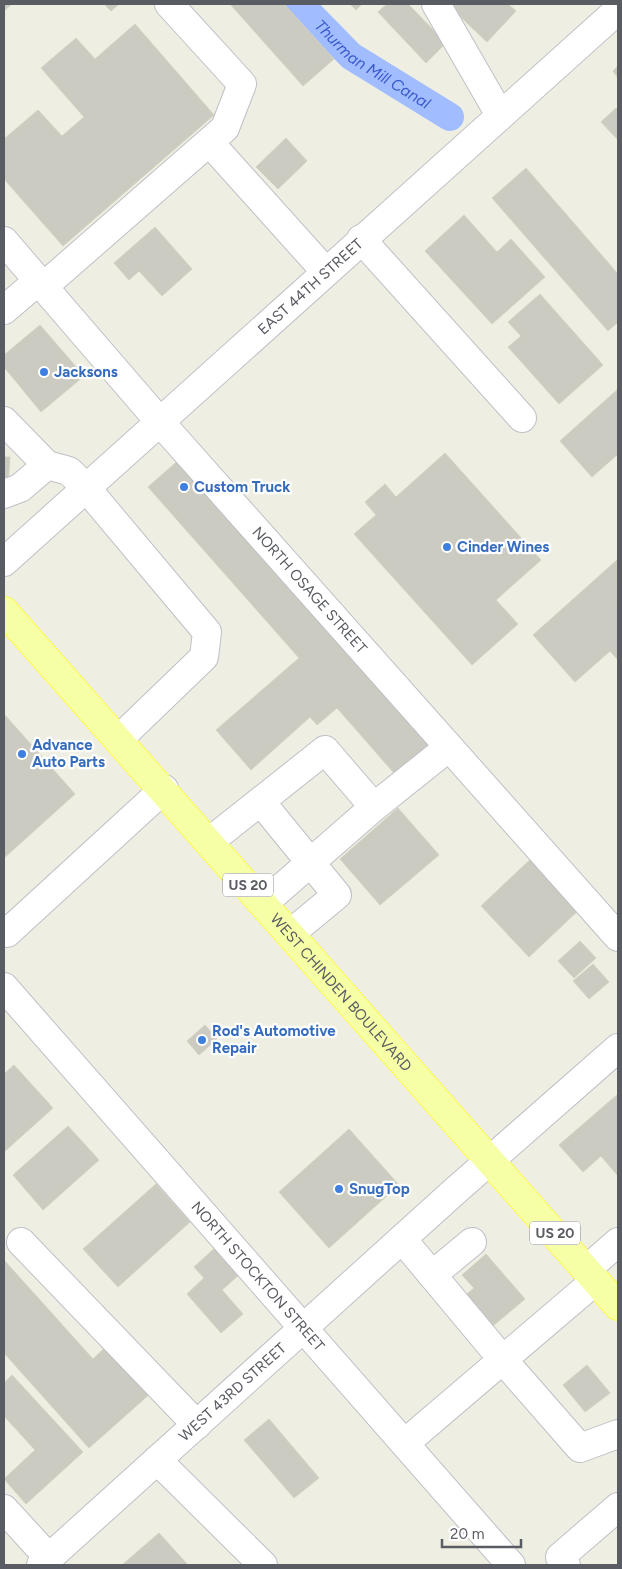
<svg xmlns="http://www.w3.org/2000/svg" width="622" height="1569" font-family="Figtree,sans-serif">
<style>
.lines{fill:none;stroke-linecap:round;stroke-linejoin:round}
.canal{stroke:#a1bdff;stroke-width:28}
.building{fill:#cbcbc1;stroke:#d4d3c0}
.minor-casing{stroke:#bfbfc7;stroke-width:30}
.major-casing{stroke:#fdfa4d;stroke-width:30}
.minor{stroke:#fff;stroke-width:28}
.major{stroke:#f6ffa6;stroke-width:28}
.shop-dot{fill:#3f7fe0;stroke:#fff;stroke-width:2}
.labels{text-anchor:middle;stroke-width:4.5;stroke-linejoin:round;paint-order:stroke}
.shield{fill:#fff;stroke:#8c8d92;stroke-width:1}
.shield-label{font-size:14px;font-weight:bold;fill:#5a5c64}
.street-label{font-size:15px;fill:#5a5c64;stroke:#fff}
.shop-label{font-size:15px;font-weight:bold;fill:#366cbe;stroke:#fff;text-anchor:start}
.water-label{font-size:16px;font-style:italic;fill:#3a5acc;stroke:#fff}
</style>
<rect width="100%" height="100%" fill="#eeefe2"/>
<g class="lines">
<path class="canal" id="s1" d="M 300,4 L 351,56 L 450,117"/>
</g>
<g class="building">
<path d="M 4,4 L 12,4 L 4,11 Z"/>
<path d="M 104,4 L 119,4 L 111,11 Z"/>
<path d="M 230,4 L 284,4 L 334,59 L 303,86 Z"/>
<path d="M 350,4 L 362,4 L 356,10 Z"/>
<path d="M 387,4 L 408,4 L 446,43 L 426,63 L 378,12 Z"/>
<path d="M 447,4 L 508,4 L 516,11 L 487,42 Z"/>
<path d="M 135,24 L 214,115 L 63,246 L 4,179 L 4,139 L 38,110 L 62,136 L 84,117 L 41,68 L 76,38 L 95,59 Z"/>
<path d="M 618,66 L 618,78 L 613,71 Z"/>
<path d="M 616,108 L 618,110 L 618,140 L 601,122 Z"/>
<path d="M 286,138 L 307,161 L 278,189 L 256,167 Z"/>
<path d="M 526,168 L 618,274 L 618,322 L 608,331 L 492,198 Z"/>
<path d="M 464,215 L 497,252 L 511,239 L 545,277 L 492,324 L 425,251 Z"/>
<path d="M 155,227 L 192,269 L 162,296 L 139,271 L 129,280 L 114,263 Z"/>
<path d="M 540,294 L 603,365 L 559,404 L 508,347 L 521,336 L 508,322 Z"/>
<path d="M 40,325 L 84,376 L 41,412 L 4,367 L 4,355 Z"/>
<path d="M 618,389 L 618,454 L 592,477 L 560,441 Z"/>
<path d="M 445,453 L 541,560 L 496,600 L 518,624 L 472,665 L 354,534 L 376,515 L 365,502 L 385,484 L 396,497 Z"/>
<path d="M 4,457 L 10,457 L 8,486 L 4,486 Z"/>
<path d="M 181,458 L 438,750 L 401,781 L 337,708 L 317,725 L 310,717 L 251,770 L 216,730 L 299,658 L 148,487 Z"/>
<path d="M 617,560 L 618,660 L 610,651 L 575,682 L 533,635 Z"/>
<path d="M 4,714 L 75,794 L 4,858 Z"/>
<path d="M 398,808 L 439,855 L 380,905 L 340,859 Z"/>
<path d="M 535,855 L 583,906 L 529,957 L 481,906 Z"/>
<path d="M 580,941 L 596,958 L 574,978 L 558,961 Z"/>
<path d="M 593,964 L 609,982 L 589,999 L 573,981 Z"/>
<path d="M 205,1025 L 217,1039 L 199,1055 L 187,1041 Z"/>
<path d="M 14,1065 L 53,1108 L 4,1152 L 4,1074 Z"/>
<path d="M 618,1094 L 618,1176 L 601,1156 L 583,1172 L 559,1145 Z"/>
<path d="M 68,1126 L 99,1160 L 43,1210 L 13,1175 Z"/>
<path d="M 349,1129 L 399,1185 L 329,1248 L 279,1192 Z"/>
<path d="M 156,1184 L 190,1222 L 118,1287 L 83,1249 Z"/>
<path d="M 217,1246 L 241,1273 L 222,1290 L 243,1314 L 221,1333 L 187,1294 L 204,1278 L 194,1267 Z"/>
<path d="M 486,1254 L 525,1299 L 487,1331 L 460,1300 L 474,1288 L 462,1275 Z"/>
<path d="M 4,1260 L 93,1359 L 110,1343 L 153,1391 L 89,1448 L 4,1353 Z"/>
<path d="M 587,1365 L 610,1393 L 585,1412 L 563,1385 Z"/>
<path d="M 12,1375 L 83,1452 L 26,1504 L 4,1479 L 35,1450 L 4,1416 L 4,1383 Z"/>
<path d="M 269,1419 L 319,1478 L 294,1498 L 244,1440 Z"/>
<path d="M 159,1533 L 188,1565 L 122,1565 Z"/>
</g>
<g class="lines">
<defs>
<g id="minor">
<path d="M 436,4 L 500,115"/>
<path d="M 210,143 L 326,272"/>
<path d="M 361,239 L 522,418"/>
<path id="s2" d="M 4,241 L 160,422 L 618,937"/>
<path d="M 43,287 L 225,128 L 242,84 L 169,4"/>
<path d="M 4,310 L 38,281"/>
<path d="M 4,421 L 47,465 L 69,471 L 87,489 L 207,632 L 204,657 L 119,739"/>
<path d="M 4,494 L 20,488 L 47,465"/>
<path id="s3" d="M 4,562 L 618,10"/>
<path d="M 261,802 L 337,895 L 291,933"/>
<path d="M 374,807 L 449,747"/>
<path d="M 209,842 L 325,750 L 374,807 L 264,903"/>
<path d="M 4,929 L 7,933 L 164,789"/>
<path id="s4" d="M 4,987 L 511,1565"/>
<path d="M 402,1239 L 503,1360 L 580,1448 L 618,1434"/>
<path d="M 21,1242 L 197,1425"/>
<path d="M 586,1270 L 618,1242"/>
<path d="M 432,1275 L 472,1242"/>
<path d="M 405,1443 L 595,1281"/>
<path d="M 157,1460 L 263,1565"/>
<path d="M 4,1509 L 49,1558"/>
<path id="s5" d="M 41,1565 L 455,1191 L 618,1048"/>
<path d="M 566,1565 L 560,1557 L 618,1507"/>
</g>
<g id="major">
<path id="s6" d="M 4,611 L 618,1306"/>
</g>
</defs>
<use href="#minor" class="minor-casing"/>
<use href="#major" class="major-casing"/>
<use href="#minor" class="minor"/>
<use href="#major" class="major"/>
</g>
<g class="shop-dot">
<circle cx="44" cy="372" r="5"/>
<circle cx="184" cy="487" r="5"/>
<circle cx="447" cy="547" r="5"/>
<circle cx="22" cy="754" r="5"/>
<circle cx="202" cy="1040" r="5"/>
<circle cx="339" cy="1189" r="5"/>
</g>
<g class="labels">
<g class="shield">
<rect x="223" y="873.5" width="50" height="23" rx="4"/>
<rect x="530" y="1221.5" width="50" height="23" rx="4"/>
</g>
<g class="shield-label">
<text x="248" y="890">US 20</text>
<text x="555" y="1238">US 20</text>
</g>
<g class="street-label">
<text dy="5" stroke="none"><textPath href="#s3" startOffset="412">EAST 44TH STREET</textPath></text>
<text dy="5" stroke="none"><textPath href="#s2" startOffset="464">NORTH OSAGE STREET</textPath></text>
<text dy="5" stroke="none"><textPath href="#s6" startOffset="509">WEST CHINDEN BOULEVARD</textPath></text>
<text dy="5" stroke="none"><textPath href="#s4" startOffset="385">NORTH STOCKTON STREET</textPath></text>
<text dy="5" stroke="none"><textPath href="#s5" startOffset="258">WEST 43RD STREET</textPath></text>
</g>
<g class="shop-label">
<text x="54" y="377">Jacksons</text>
<text x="194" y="492">Custom Truck</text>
<text x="457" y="552">Cinder Wines</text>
<text x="32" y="750">Advance<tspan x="32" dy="17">Auto Parts</tspan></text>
<text x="212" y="1036">Rod's Automotive<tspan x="212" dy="17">Repair</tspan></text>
<text x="349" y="1194">SnugTop</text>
</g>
<g class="water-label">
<text dy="6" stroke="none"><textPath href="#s1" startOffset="95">Thurman Mill Canal</textPath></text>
</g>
</g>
<rect width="622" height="1569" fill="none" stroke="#5a5c64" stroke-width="10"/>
<path d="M442 1539v8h79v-8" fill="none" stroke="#5a5c64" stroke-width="2.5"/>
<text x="450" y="1539" font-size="15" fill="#5a5c64" stroke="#ffffff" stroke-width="4" paint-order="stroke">20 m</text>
</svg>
